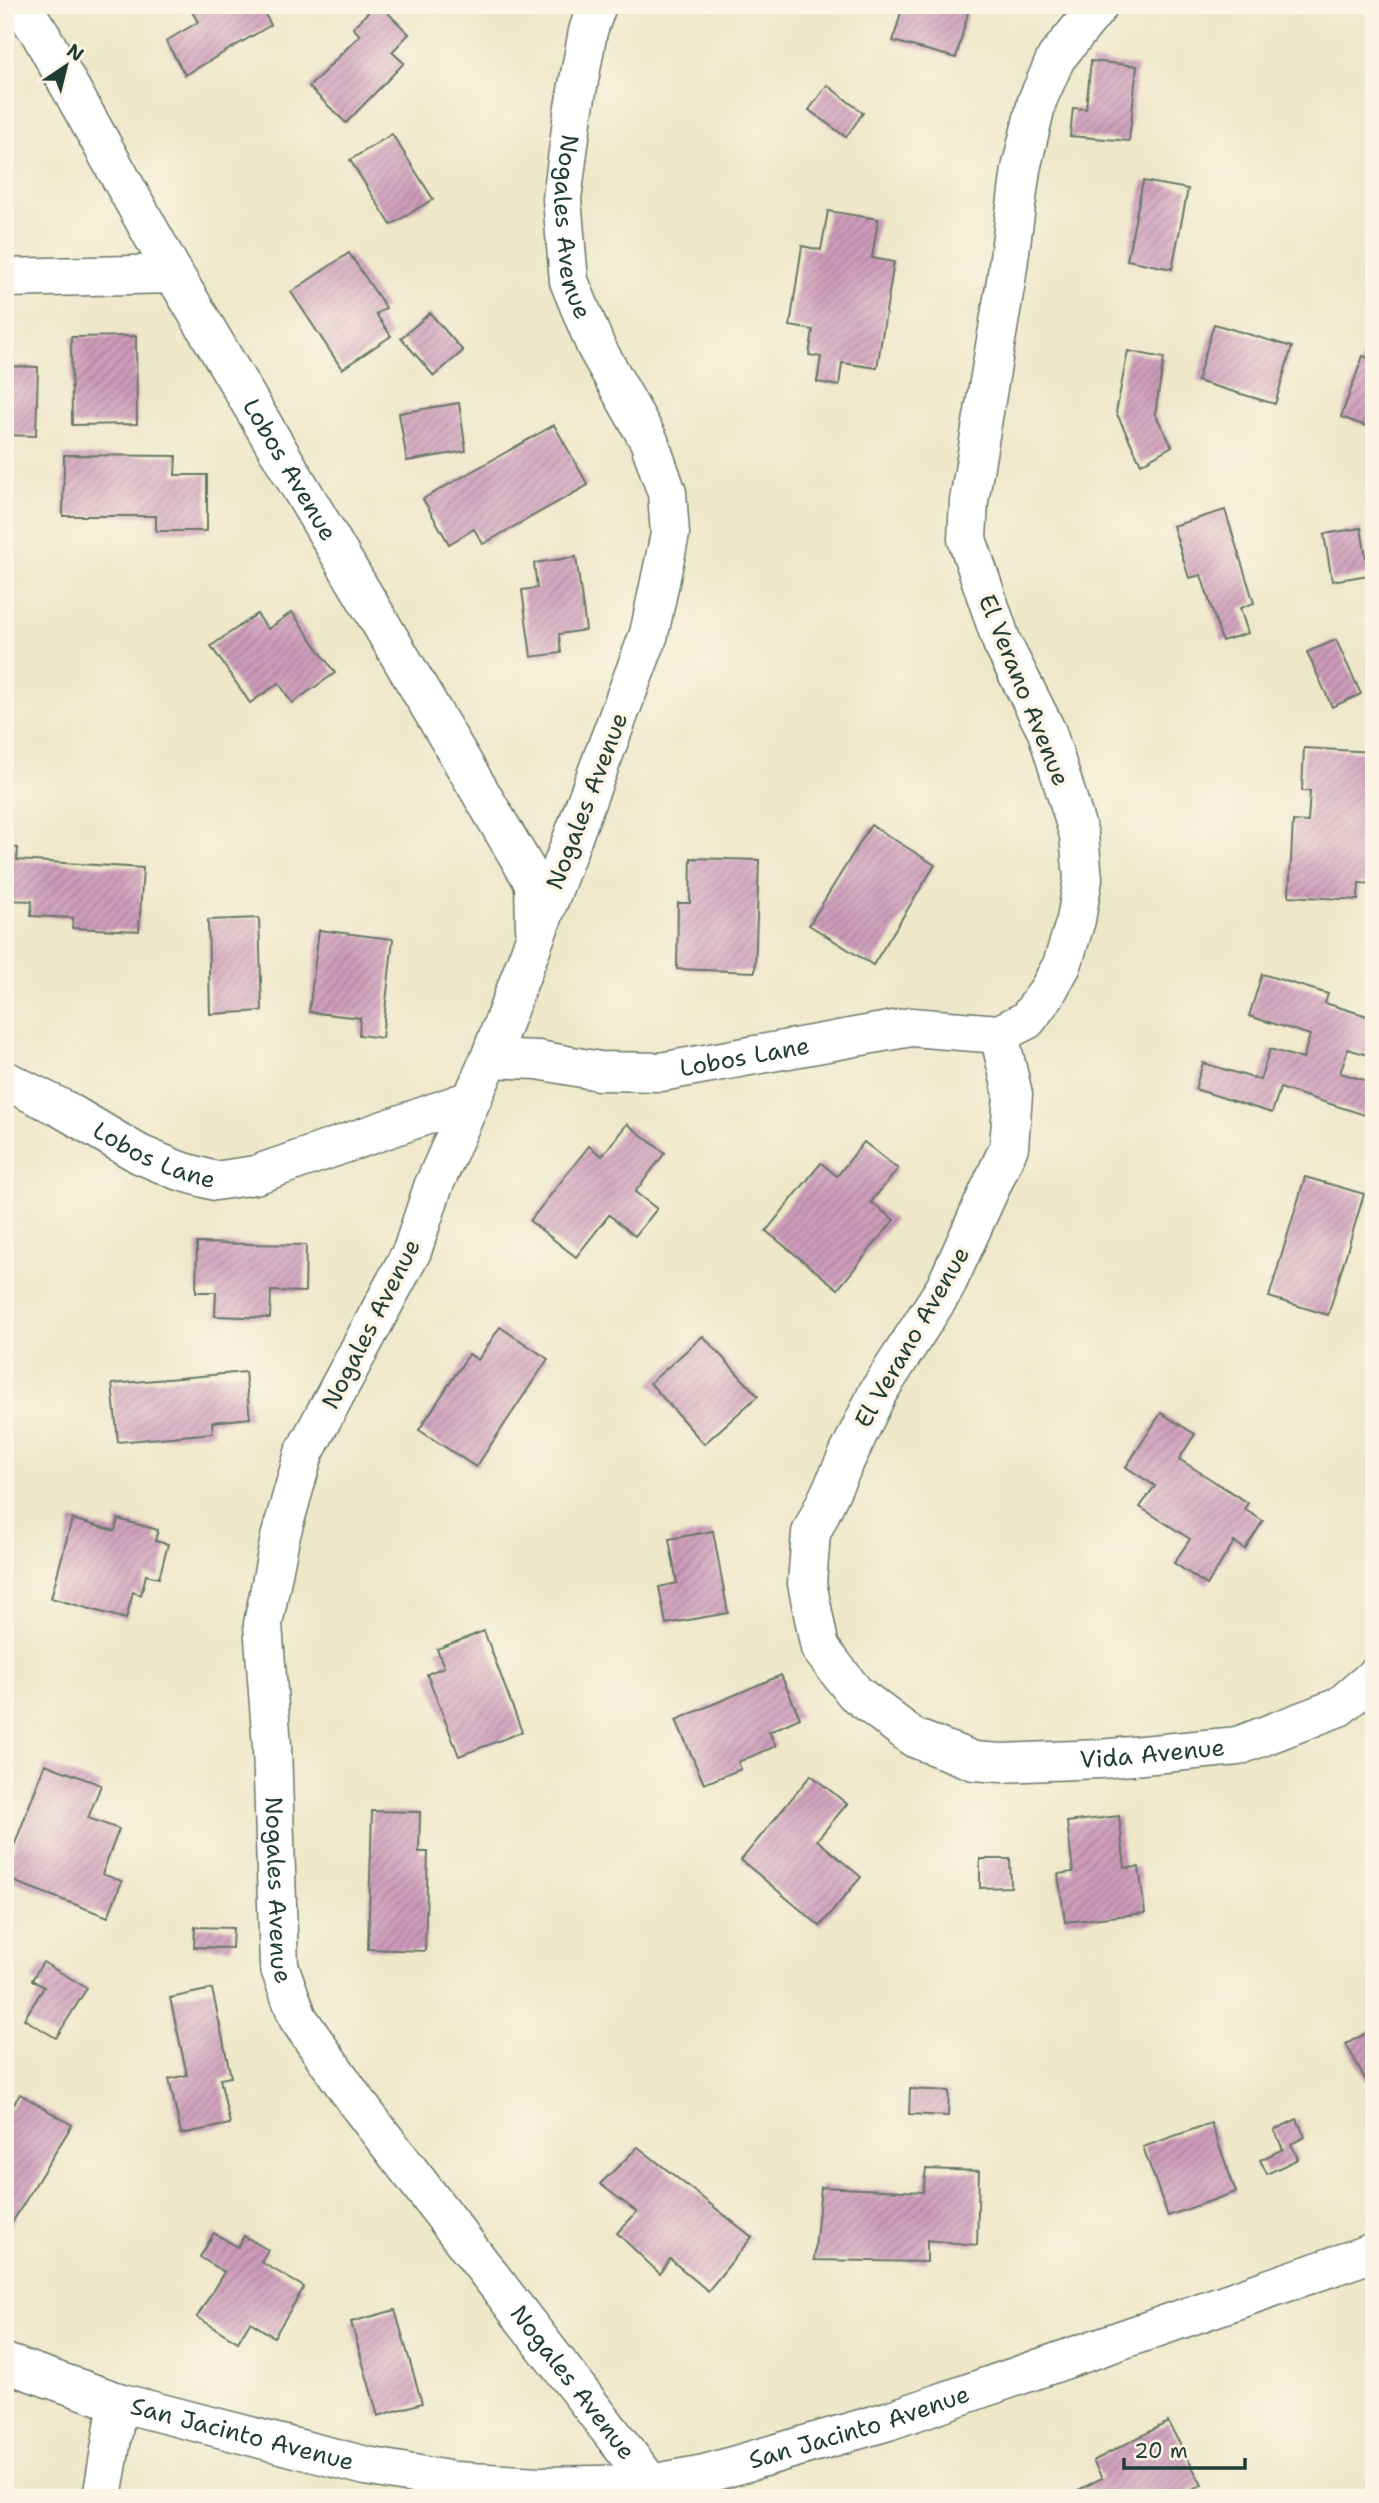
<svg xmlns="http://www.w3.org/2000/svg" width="1379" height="2503" font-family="'Shantell Sans',sans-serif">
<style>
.building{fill:url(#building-hatch)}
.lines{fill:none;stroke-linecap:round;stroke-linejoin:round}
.minor-casing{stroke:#677868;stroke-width:41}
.minor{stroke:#fff;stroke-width:38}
.labels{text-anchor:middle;stroke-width:7;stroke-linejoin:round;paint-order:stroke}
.street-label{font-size:24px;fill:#1f3d34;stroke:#fcf5e5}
</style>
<defs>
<pattern id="building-hatch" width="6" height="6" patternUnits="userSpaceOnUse" patternTransform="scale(1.75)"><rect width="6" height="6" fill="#cd9bba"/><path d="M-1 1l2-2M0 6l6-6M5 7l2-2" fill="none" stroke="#a68098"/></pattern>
</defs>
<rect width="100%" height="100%" fill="#fcf5e5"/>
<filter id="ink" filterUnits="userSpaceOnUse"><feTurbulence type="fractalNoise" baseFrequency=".0143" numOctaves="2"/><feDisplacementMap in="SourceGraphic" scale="14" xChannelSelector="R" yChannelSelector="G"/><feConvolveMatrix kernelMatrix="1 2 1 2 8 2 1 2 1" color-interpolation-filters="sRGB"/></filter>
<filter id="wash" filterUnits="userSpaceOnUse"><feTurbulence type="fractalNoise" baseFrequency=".00686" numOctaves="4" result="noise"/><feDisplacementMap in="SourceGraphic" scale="28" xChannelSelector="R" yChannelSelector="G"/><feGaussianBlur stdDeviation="1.57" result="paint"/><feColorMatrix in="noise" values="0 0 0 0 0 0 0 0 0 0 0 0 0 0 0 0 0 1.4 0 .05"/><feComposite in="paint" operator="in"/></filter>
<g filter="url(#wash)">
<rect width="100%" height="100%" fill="#eee7c9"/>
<g id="blocks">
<g class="building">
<path d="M 188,5 L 260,5 L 271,25 L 185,75 L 166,41 L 198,22 Z"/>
<path d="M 375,5 L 380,5 L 409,34 L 392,52 L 404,63 L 346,123 L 309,87 L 360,35 L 353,28 Z"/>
<path d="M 903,5 L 970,5 L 956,58 L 893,41 Z"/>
<path d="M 1252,5 L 1350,5 L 1350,11 L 1252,10 Z"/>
<path d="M 1091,61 L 1137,66 L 1129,141 L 1070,136 L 1073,108 L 1086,109 Z"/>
<path d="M 827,85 L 863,113 L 846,137 L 809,110 Z"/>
<path d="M 392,134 L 433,199 L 391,225 L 350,160 Z"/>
<path d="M 1143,181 L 1188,189 L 1172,269 L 1127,260 Z"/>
<path d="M 828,211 L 878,219 L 872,258 L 894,262 L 877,368 L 842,363 L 839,386 L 817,382 L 821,357 L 809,355 L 813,330 L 790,326 L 802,246 L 821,250 Z"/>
<path d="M 349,253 L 386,308 L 376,314 L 391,336 L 342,369 L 291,292 Z"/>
<path d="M 430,313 L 463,351 L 434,376 L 401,338 Z"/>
<path d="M 1214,324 L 1292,347 L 1275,404 L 1197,381 Z"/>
<path d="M 136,336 L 137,424 L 72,425 L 71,337 Z"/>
<path d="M 1128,351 L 1164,358 L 1155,414 L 1172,446 L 1141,464 L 1116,412 Z"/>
<path d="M 1363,356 L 1374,360 L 1374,429 L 1341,417 Z"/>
<path d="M 5,366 L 38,367 L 36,436 L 5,435 Z"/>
<path d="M 459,403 L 466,451 L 407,461 L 399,413 Z"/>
<path d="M 554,425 L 588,485 L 483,544 L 474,529 L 449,544 L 423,499 Z"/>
<path d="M 64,455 L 176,456 L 175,475 L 207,475 L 207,531 L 156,531 L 156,516 L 63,516 Z"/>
<path d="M 1225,510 L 1254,603 L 1240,608 L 1248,633 L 1222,641 L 1201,575 L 1189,578 L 1173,526 Z"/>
<path d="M 1361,528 L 1369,575 L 1332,581 L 1324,534 Z"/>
<path d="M 576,557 L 586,630 L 559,634 L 561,653 L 531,657 L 522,590 L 537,588 L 534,563 Z"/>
<path d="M 292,612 L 335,673 L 292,703 L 279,683 L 250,703 L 211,646 L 257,614 L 268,629 Z"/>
<path d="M 1336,640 L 1361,694 L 1332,707 L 1307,652 Z"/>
<path d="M 1304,748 L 1374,752 L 1374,884 L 1359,883 L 1358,900 L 1289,896 L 1293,821 L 1308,822 L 1310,791 L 1302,791 Z"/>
<path d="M 871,825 L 935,865 L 873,965 L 809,925 Z"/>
<path d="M 5,847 L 18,848 L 17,860 L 143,868 L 139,931 L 72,928 L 73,918 L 31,916 L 32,901 L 5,900 Z"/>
<path d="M 691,858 L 759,860 L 755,972 L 677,969 L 678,903 L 690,903 Z"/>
<path d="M 259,918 L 262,1011 L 210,1014 L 208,920 Z"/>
<path d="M 319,930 L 393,939 L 382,1038 L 359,1035 L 360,1018 L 309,1012 Z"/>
<path d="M 1262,974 L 1328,994 L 1325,1003 L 1374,1018 L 1374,1057 L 1348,1049 L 1340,1073 L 1374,1083 L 1365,1115 L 1280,1088 L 1272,1113 L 1195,1089 L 1203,1063 L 1260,1080 L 1270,1049 L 1303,1059 L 1310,1035 L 1249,1016 Z"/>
<path d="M 627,1124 L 665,1153 L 635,1192 L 657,1209 L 635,1236 L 609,1215 L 576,1257 L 530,1221 L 589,1146 L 602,1156 Z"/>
<path d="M 864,1142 L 898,1169 L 871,1202 L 894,1220 L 838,1289 L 766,1231 L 821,1163 L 837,1176 Z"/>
<path d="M 1305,1177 L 1364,1194 L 1328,1315 L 1269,1297 Z"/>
<path d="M 197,1243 L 306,1245 L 305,1292 L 271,1291 L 270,1318 L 215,1316 L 216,1292 L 196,1292 Z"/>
<path d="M 500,1327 L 548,1359 L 476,1467 L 419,1430 L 469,1354 L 478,1360 Z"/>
<path d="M 703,1336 L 758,1396 L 704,1444 L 650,1383 Z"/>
<path d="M 245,1372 L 250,1418 L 212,1422 L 213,1433 L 118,1442 L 112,1384 Z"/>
<path d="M 1161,1413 L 1195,1434 L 1179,1459 L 1248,1503 L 1244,1509 L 1263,1521 L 1245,1549 L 1234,1542 L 1207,1585 L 1174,1563 L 1190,1539 L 1140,1507 L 1155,1486 L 1126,1467 Z"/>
<path d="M 72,1519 L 115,1531 L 118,1519 L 158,1530 L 155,1541 L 168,1544 L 159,1578 L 146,1575 L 141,1595 L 133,1592 L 126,1619 L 51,1598 Z"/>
<path d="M 713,1531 L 728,1613 L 666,1624 L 659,1587 L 677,1583 L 669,1539 Z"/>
<path d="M 484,1631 L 522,1732 L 459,1756 L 427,1674 L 444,1667 L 437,1649 Z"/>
<path d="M 781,1675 L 800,1718 L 769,1732 L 776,1746 L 738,1762 L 741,1769 L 704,1784 L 676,1720 Z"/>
<path d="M 45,1764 L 101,1785 L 88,1818 L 119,1829 L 102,1874 L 122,1881 L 108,1917 L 5,1878 L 5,1870 Z"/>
<path d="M 811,1775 L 847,1804 L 817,1840 L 861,1877 L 820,1926 L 741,1860 Z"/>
<path d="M 372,1811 L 420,1812 L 419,1852 L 428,1852 L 425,1951 L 368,1949 Z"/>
<path d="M 1119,1816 L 1125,1868 L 1139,1867 L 1145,1913 L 1065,1922 L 1058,1874 L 1073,1872 L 1067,1822 Z"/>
<path d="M 980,1859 L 1010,1859 L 1011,1887 L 980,1888 Z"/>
<path d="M 195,1927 L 233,1928 L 232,1948 L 194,1947 Z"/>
<path d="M 43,1962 L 87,1988 L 56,2038 L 24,2019 L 44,1987 L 32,1980 Z"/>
<path d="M 212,1989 L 231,2077 L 220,2079 L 230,2124 L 181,2134 L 169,2079 L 187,2075 L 170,1998 Z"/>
<path d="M 1374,2029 L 1374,2095 L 1346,2044 Z"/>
<path d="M 910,2089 L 949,2091 L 948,2116 L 909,2114 Z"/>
<path d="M 20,2094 L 72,2125 L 5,2234 L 5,2118 Z"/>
<path d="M 1297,2119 L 1305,2137 L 1291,2144 L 1298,2159 L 1267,2174 L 1260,2160 L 1283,2149 L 1274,2130 Z"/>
<path d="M 1211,2123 L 1236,2192 L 1168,2216 L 1143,2147 Z"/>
<path d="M 638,2147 L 752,2237 L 708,2291 L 670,2259 L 660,2274 L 617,2233 L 637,2212 L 600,2184 Z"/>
<path d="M 926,2169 L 979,2171 L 977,2245 L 927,2240 L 927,2262 L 814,2260 L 821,2187 L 923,2192 Z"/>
<path d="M 214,2233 L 238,2247 L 244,2236 L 268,2250 L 261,2262 L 304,2287 L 274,2337 L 250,2322 L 238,2342 L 197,2317 L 224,2272 L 200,2257 Z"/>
<path d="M 395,2310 L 422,2403 L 378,2416 L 351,2322 Z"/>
<path d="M 1168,2422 L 1202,2485 L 1177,2498 L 1063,2498 L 1102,2478 L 1093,2461 Z"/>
</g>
</g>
</g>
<g filter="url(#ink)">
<use href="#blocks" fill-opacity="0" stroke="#677868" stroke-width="2"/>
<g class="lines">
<defs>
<g id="minor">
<path id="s1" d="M 21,5 L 41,35 L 174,274 L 534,883 L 535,927"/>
<path id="s2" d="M 597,5 L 588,31 L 573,113 L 562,199 L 569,281 L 596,347 L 649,441 L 667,493 L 670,534 L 649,634 L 490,1058 L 433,1187 L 412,1251 L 304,1453 L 280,1538 L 263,1624 L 272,1746 L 279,1966 L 298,2018 L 357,2103 L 651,2484 L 655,2498"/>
<path d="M 5,278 L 174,274"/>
<path id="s3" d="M 999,1034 L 1013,1094 L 1009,1147 L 945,1288 L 878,1392 L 811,1533 L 807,1583 L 820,1648 L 855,1693 L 914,1738 L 974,1761 L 1001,1763 L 1100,1759 L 1238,1746 L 1339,1707 L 1374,1677"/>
<path id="s4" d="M 490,1058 L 538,1060 L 599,1071 L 661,1072 L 911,1027 L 999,1034 L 1027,1020 L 1046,994 L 1062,965 L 1076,920 L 1083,879 L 1079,835 L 1047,732 L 1002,643 L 967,539 L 969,501 L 1006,281 L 1021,169 L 1037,101 L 1056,58 L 1099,5"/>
<path id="s5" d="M 5,1080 L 63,1109 L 139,1154 L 177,1170 L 215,1181 L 255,1175 L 470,1100"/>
<path id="s6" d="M 5,2363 L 118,2402 L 366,2466 L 454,2481 L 539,2486 L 651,2484 L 705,2474 L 888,2421 L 1374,2252"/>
<path d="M 102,2498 L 118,2402"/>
</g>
</defs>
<use href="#minor" class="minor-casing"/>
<use href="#minor" class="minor"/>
</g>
</g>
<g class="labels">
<g class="street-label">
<text dy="8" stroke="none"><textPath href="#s2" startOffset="226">Nogales Avenue</textPath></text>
<text dy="8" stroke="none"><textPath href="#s1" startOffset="537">Lobos Avenue</textPath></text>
<text transform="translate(1024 690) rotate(68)" y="8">El Verano Avenue</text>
<text transform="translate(587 801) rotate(-69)" y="8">Nogales Avenue</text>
<text dy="8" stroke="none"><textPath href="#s4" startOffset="257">Lobos Lane</textPath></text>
<text dy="8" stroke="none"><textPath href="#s5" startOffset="168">Lobos Lane</textPath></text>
<text transform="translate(371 1324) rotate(-63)" y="8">Nogales Avenue</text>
<text transform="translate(912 1337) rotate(-60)" y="8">El Verano Avenue</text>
<text dy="8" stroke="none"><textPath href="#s3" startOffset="1040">Vida Avenue</textPath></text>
<text dy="8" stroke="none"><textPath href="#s2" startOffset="1990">Nogales Avenue</textPath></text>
<text dy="8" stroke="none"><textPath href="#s2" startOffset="2578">Nogales Avenue</textPath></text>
<text dy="8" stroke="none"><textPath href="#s6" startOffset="878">San Jacinto Avenue</textPath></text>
<text dy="8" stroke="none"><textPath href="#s6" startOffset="248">San Jacinto Avenue</textPath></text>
</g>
</g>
<rect width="1379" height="2503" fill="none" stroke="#fcf5e5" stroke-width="28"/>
<g transform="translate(66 66) rotate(35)" stroke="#fcf5e5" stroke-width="5" paint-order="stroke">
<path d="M0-5L12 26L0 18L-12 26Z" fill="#1f3d34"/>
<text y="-10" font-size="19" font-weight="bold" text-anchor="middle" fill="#1f3d34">N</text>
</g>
<path d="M1124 2458v10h121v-10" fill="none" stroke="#1f3d34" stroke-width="3.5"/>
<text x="1134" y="2458" font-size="21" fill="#1f3d34" stroke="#fcf5e5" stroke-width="5" paint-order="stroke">20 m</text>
</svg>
